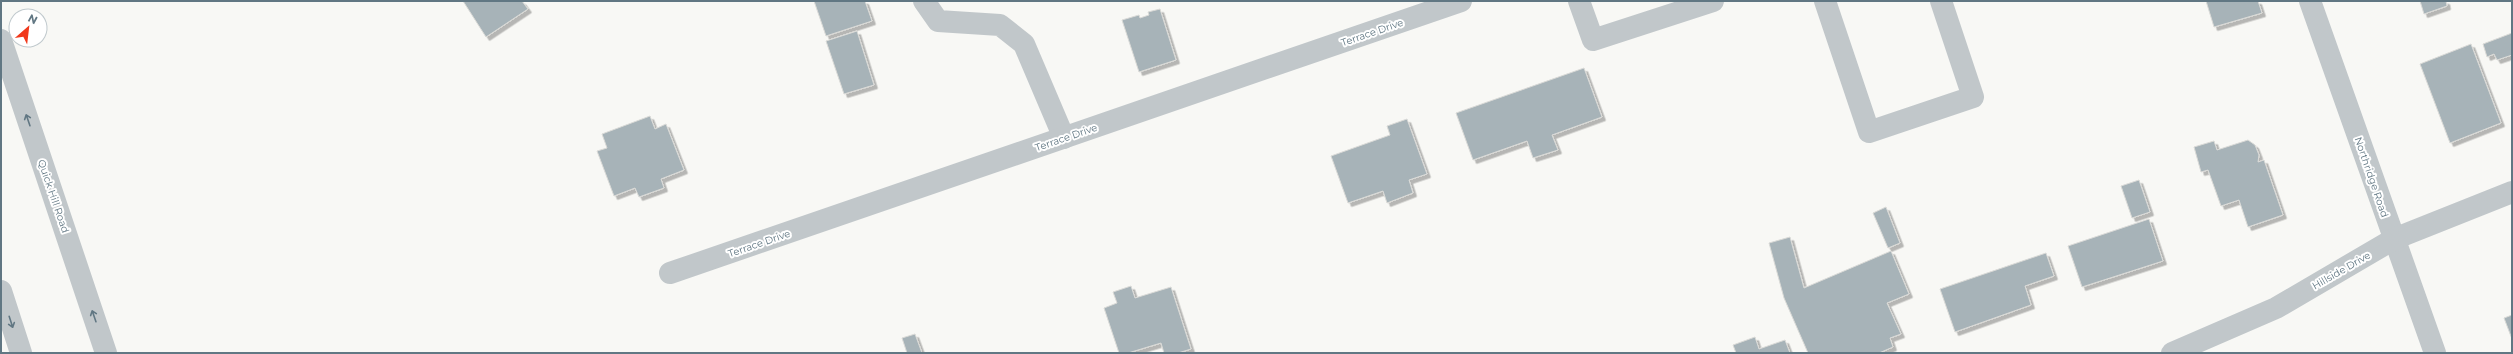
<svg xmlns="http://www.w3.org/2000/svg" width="2513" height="354" font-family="Montserrat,sans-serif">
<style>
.building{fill:#a7b3b8;stroke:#dadad7;filter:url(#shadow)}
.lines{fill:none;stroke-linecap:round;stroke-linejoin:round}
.minor{stroke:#c1c7ca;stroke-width:22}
.oneway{stroke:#617783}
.labels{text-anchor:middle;stroke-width:4;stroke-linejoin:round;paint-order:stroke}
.street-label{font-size:10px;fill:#617783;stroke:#fff}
</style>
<defs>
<filter id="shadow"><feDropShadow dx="3.5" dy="3.5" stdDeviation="0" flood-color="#0004"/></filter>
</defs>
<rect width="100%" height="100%" fill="#f8f8f5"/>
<g class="building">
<path d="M 463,1 L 522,1 L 528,9 L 486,37 Z"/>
<path d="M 814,1 L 865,1 L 872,21 L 826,36 Z"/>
<path d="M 2206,1 L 2258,1 L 2262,13 L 2214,27 Z"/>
<path d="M 2420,1 L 2446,1 L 2447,6 L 2424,14 Z"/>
<path d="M 1160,9 L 1176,60 L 1139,72 L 1122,20 L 1139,15 L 1140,18 L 1149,15 L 1148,12 Z"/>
<path d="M 857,31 L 874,85 L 844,94 L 826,41 Z"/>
<path d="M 2512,33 L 2512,55 L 2497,60 L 2494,54 L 2487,57 L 2483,44 Z"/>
<path d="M 2471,44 L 2501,123 L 2450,143 L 2420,64 Z"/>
<path d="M 1584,68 L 1602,117 L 1552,135 L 1558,150 L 1533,158 L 1527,141 L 1473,160 L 1456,113 Z"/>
<path d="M 650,116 L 655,129 L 666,124 L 684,170 L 661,179 L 664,188 L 639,197 L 635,188 L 614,196 L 597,151 L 607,148 L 602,134 Z"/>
<path d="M 1407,119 L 1427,174 L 1409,180 L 1413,193 L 1387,203 L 1383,191 L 1348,203 L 1331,156 L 1390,135 L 1387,126 Z"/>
<path d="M 2248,140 L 2255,145 L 2259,155 L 2258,162 L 2264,160 L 2283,215 L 2248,227 L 2239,200 L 2221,206 L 2208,170 L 2201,172 L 2194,147 L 2214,141 L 2217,150 Z"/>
<path d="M 2139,180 L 2150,212 L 2132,218 L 2121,186 Z"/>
<path d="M 1886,207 L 1900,243 L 1888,248 L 1873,213 Z"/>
<path d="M 2149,219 L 2163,261 L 2082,287 L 2068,246 Z"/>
<path d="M 1790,237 L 1804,288 L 1891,251 L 1909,294 L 1887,303 L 1901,334 L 1890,338 L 1893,347 L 1879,353 L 1808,353 L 1784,298 L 1769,243 Z"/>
<path d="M 2046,253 L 2054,276 L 2025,286 L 2031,305 L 1955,332 L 1940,289 Z"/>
<path d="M 1131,286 L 1135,298 L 1171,287 L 1191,349 L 1178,353 L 1164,353 L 1161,343 L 1128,353 L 1119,353 L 1104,308 L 1117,303 L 1113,292 Z"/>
<path d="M 2512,315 L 2512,339 L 2504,318 Z"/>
<path d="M 915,334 L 922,353 L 907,353 L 902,338 Z"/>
<path d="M 1755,337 L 1759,349 L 1785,340 L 1790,353 L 1736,353 L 1733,345 Z"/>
</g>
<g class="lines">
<g class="minor">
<path d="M 924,1 L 938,21 L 1000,25 L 1024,44 L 1064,138"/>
<path d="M 1579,1 L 1593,40 L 1713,1"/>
<path d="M 1825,1 L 1869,132 L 1973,97 L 1941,1"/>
<path d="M 2310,1 L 2435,353"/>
<path d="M 1,40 L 106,353"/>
<path d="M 670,273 L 1461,1"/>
<path d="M 1,291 L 21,353"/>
<path d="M 2172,353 L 2276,308 L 2394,239 L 2512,192"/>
</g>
</g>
<defs><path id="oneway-shaft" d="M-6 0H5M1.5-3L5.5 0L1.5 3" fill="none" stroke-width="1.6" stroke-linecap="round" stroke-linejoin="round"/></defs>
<g class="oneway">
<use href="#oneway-shaft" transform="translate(28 120) rotate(-109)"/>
<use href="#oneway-shaft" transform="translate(94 316) rotate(-109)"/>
<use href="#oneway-shaft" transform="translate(11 322) rotate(72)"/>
</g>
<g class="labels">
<g class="street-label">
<text transform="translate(1372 32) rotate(-19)" y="4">Terrace Drive</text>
<text transform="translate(1066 137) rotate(-19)" y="4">Terrace Drive</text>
<text transform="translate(2372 177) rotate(71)" y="4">Northridge Road</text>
<text transform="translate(54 196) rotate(71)" y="4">Quick Hill Road</text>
<text transform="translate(759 243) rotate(-19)" y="4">Terrace Drive</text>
<text transform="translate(2341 270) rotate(-30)" y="4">Hillside Drive</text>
</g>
</g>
<rect width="2513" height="354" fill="none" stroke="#617783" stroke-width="4"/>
<g transform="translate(28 28) rotate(28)"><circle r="19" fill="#ffffff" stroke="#c0c9cd"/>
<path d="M0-3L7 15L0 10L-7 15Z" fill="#f1391c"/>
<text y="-6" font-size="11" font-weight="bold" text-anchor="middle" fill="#617783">N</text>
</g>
</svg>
